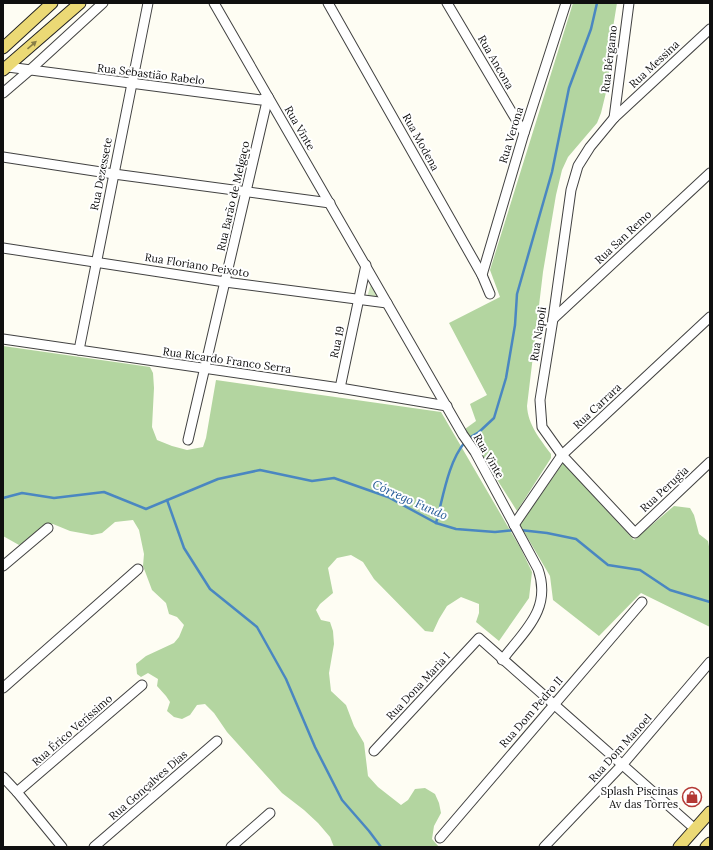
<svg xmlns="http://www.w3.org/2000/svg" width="713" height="850" font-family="Lora,serif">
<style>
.green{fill:#d0e6bf}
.forest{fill:#b3d5a0}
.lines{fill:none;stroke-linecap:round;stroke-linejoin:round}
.stream{stroke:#4a87c1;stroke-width:2.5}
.minor-casing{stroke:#424242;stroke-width:11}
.major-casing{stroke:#202020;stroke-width:13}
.minor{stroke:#fff;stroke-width:9}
.major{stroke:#ebd975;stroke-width:11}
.oneway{fill:#887e47}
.labels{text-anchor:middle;stroke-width:4;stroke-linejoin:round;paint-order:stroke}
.street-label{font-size:11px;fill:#0f0f0f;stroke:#fff}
.poi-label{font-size:11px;fill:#0f0f0f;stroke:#fff;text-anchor:end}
.water-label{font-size:12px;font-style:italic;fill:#245a96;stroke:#fff}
</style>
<rect width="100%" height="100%" fill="#fefdf3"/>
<path class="green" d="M 371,284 L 381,298 L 367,297 Z"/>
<g class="forest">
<path d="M 573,3 L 617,3 L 609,52 L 609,80 L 601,113 L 597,123 L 568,157 L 562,170 L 556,195 L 543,272 L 527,406 C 528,425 540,439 551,454 L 551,458 L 517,511 L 465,429 L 476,421 L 470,404 L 487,395 L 449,323 L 500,297 L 490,270 Z"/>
<path d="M 3,346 L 150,367 L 153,373 L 154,388 L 152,427 L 157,440 L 172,446 L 187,450 L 203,447 L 206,438 L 216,380 L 441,412 L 521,549 L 532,572 L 529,598 L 499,641 L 476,622 L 479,613 L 479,604 L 461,597 L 447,606 L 439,619 L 433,632 L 425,631 L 374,579 L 363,562 L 351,555 L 337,558 L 328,568 L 333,593 L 320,604 L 316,610 L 321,620 L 330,622 L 333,631 L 334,644 L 329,673 L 331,691 L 346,705 L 354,726 L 364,743 L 368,776 L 378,787 L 401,805 L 408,800 L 415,789 L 425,788 L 435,794 L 439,803 L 441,813 L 434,826 L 432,839 L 439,847 L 334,847 L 330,837 L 318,823 L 304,810 L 282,793 L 227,732 L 214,713 L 205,704 L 197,705 L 190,715 L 182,719 L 174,717 L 167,711 L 170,702 L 166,696 L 157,686 L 158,679 L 148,673 L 141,677 L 137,674 L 136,664 L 146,656 L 174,643 L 179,637 L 184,625 L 177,617 L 169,614 L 166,603 L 152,590 L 143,566 L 144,554 L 139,530 L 133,520 L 115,522 L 102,533 L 92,535 L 70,531 L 53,524 L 44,526 L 33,537 L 19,545 L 3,536 Z"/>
<path d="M 563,463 L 634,540 L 674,506 L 690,508 L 694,515 L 699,534 L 708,541 L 710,552 L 710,627 L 641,593 L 599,636 L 553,600 L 550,576 L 520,525 Z"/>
</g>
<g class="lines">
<g class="stream">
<path d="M 469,438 L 479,432 L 494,418 L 506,378 L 515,325 L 517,294 L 552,172 L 569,88 L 591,29 L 597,3"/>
<path d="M 3,498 L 22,493 L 54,498 L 104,492 L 146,509 L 218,479 L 260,470 L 312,481 L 334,478 L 388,497 L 436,523 L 456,529 L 495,532 L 515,530"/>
<path d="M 167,500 L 184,548 L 210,589 L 257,627 L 286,679 L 315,747 L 342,800 L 369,831 L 381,847"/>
<path d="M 436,523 C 443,498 448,462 465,442"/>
<path d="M 520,530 L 547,533 L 576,539 L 608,565 L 640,570 L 670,590 L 710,602"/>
</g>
<defs>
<g id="minor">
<path d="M 214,3 L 463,435 L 475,452 L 538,569 C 552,609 525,630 502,660"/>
<path d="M 328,3 L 482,275 L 490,294"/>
<path d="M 447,3 L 524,133"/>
<path d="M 710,29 L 614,118 L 590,147 L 578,166 L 571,190 L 553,319 L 540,400 L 542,427 L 562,455 L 635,533 L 710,462"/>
<path d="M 8,67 L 261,100 L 268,97"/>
<path d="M 3,93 L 31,69 L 103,3"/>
<path d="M 614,118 L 629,3"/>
<path d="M 3,157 L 114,174 L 330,203"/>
<path d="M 3,248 L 225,282 L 387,303"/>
<path d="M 482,275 L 524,133 L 566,3"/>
<path d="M 553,319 L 710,173"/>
<path d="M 3,339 L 340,388 L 447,406"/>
<path d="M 79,350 L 148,3"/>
<path d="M 340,388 L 366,265"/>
<path d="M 188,440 L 268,97"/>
<path d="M 514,525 L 562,455 L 710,317"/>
<path d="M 3,566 L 48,528"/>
<path d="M 3,688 L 138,569"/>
<path d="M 374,751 L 479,638 L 695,829"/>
<path d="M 3,777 L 17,792 L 62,847"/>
<path d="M 17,792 L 142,685"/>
<path d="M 440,838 L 642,602"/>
<path d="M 94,847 L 217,741"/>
<path d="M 231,847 L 270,813"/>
<path d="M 544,847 L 623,764 L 710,662"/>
</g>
<g id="major">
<path d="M 3,48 L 52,3"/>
<path d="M 3,70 L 80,3"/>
<path d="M 679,847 L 710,812"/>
<path d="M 706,847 L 710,843"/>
</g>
</defs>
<use href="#minor" class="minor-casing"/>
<use href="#major" class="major-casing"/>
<use href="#minor" class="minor"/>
<use href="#major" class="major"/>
</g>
<defs><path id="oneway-solid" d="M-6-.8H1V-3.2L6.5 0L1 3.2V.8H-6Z"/></defs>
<use class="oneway" href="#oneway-solid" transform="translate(32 45) rotate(-41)"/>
<defs>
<symbol id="shop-ring" viewBox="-11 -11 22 22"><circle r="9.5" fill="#fff" stroke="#b33934" stroke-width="1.5"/><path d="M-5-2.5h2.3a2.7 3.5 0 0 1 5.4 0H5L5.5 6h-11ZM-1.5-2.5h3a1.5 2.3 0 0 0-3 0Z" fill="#b33934"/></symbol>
</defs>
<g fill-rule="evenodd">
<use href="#shop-ring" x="681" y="786" width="22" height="22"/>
</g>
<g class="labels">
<g class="street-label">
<text transform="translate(609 59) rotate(-83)" y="4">Rua Bérgamo</text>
<text transform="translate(496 62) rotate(60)" y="4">Rua Ancona</text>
<text transform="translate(654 64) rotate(-43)" y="4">Rua Messina</text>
<text transform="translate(151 74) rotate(7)" y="4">Rua Sebastião Rabelo</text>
<text transform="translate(300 128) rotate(60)" y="4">Rua Vinte</text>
<text transform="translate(511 135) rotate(-73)" y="4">Rua Verona</text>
<text transform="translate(421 142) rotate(61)" y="4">Rua Modena</text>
<text transform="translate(101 174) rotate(-79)" y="4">Rua Dezessete</text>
<text transform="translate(233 196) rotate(-77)" y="4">Rua Barão de Melgaço</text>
<text transform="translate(623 237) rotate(-43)" y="4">Rua San Remo</text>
<text transform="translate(197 265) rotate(9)" y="4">Rua Floriano Peixoto</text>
<text transform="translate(538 334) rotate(-81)" y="4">Rua Napoli</text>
<text transform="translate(337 342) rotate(-78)" y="4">Rua 19</text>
<text transform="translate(227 360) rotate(8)" y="4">Rua Ricardo Franco Serra</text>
<text transform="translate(597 406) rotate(-43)" y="4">Rua Carrara</text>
<text transform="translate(489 456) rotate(60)" y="4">Rua Vinte</text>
<text transform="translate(664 489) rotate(-43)" y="4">Rua Perugia</text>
<text transform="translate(418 686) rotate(-47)" y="4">Rua Dona Maria I</text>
<text transform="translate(531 712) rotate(-49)" y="4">Rua Dom Pedro II</text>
<text transform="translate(72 730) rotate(-41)" y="4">Rua Érico Veríssimo</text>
<text transform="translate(620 748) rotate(-48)" y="4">Rua Dom Manoel</text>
<text transform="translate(148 785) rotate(-41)" y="4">Rua Gonçalves Dias</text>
</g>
<g class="poi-label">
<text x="678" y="795">Splash Piscinas<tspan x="678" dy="13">Av das Torres</tspan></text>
</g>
<g class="water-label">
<text transform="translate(410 500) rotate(24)" y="4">Córrego Fundo</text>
</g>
</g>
<rect width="713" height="850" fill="none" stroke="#0f0f0f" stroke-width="8"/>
</svg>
